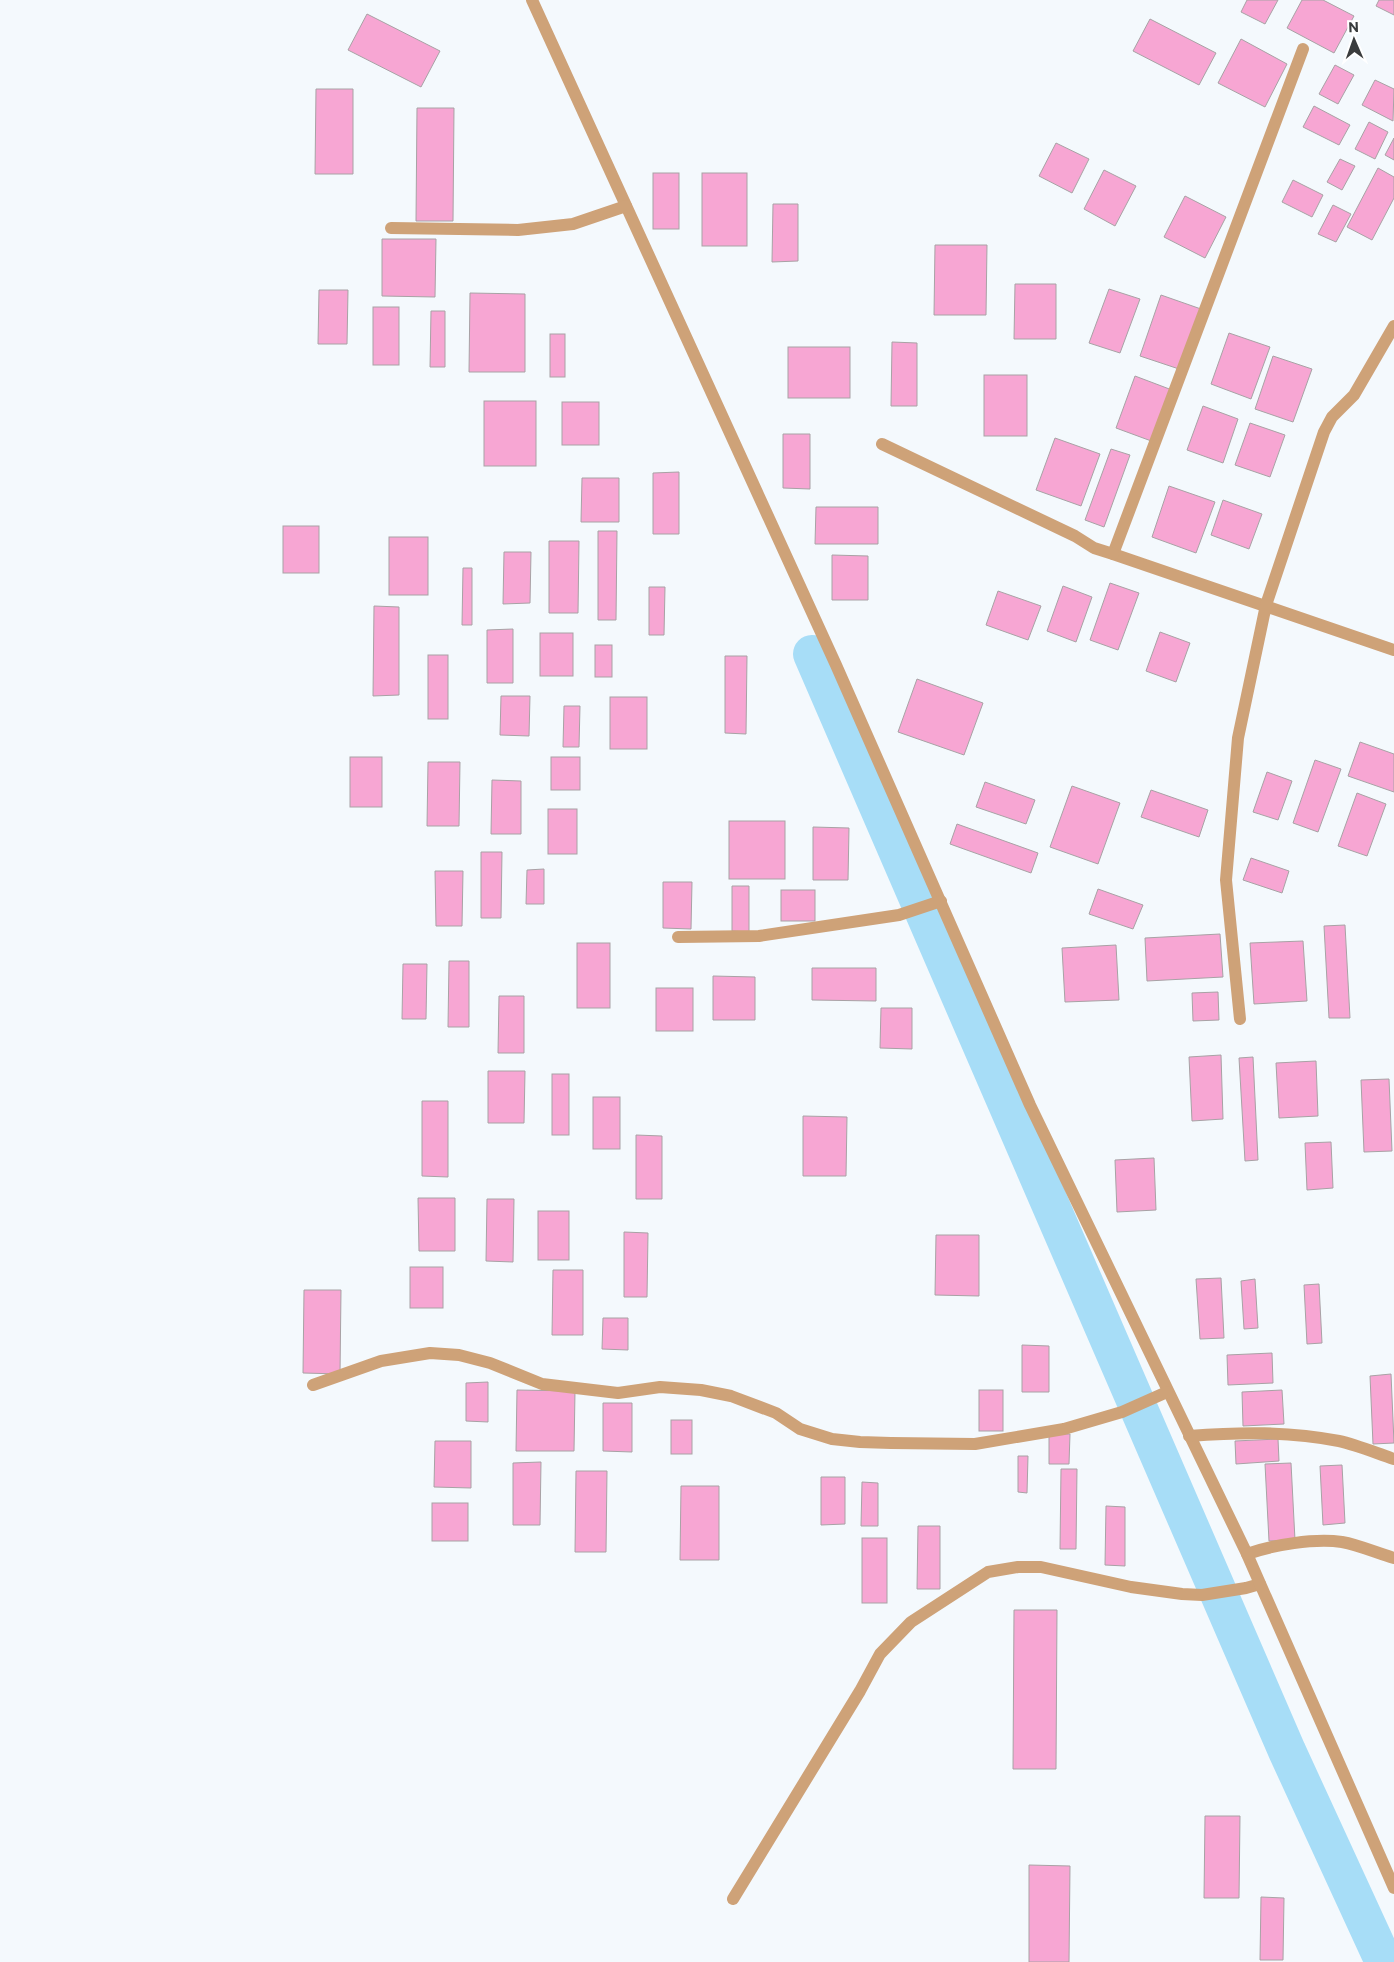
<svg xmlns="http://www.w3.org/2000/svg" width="1394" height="1962" font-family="Commissioner,sans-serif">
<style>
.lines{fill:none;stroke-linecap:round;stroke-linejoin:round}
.canal{stroke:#a7ddf7;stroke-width:38}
.building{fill:#f7a6d3;stroke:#a8a2a5}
.lane{stroke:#cea278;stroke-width:12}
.street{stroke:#cea278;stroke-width:12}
</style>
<rect width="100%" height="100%" fill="#f4f9fd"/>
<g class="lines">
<path class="canal" d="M 812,654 L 1287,1751 L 1384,1962"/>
</g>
<g class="building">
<path d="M 1247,0 L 1278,0 L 1265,24 L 1241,12 Z"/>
<path d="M 1302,0 L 1323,0 L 1354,16 L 1334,53 L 1287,28 Z"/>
<path d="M 1379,0 L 1394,0 L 1394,15 L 1376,6 Z"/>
<path d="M 367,14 L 440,51 L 421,87 L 348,50 Z"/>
<path d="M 1150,19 L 1216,53 L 1199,85 L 1133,51 Z"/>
<path d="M 1241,39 L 1287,64 L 1265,107 L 1218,83 Z"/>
<path d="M 1335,65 L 1354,75 L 1338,104 L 1319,94 Z"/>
<path d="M 1375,80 L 1394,89 L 1393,121 L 1362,105 Z"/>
<path d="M 316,89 L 353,89 L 353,174 L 315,174 Z"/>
<path d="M 1314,106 L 1350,125 L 1339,145 L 1303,127 Z"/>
<path d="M 417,108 L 454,108 L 453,221 L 416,221 Z"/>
<path d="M 1369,122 L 1388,132 L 1375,159 L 1355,149 Z"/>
<path d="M 1394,138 L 1394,160 L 1385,155 Z"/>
<path d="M 1056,143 L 1089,159 L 1072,193 L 1039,176 Z"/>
<path d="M 1340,159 L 1355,166 L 1342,190 L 1327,182 Z"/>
<path d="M 1378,168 L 1394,177 L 1394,198 L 1372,240 L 1347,227 Z"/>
<path d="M 1104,170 L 1136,186 L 1115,226 L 1084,209 Z"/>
<rect x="653" y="173" width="26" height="56"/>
<rect x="702" y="173" width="45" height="73"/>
<path d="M 1293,180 L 1323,195 L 1312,217 L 1282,202 Z"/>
<path d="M 1185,196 L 1226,217 L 1205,258 L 1164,237 Z"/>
<path d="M 773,204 L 798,204 L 798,261 L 772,262 Z"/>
<path d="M 1333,205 L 1351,214 L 1336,242 L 1318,234 Z"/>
<path d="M 382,239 L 436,239 L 435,297 L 382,296 Z"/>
<path d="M 935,245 L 987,245 L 986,315 L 934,315 Z"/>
<path d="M 1015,284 L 1056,284 L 1056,339 L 1014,339 Z"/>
<path d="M 1109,289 L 1140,299 L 1120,353 L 1089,343 Z"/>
<path d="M 319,290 L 348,290 L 347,344 L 318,344 Z"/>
<path d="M 470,293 L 525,294 L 525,372 L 469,372 Z"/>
<path d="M 1161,295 L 1201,309 L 1179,369 L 1140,356 Z"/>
<rect x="373" y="307" width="26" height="58"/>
<path d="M 431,311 L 445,311 L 445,367 L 430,367 Z"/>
<path d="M 1229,333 L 1270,347 L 1251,399 L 1211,384 Z"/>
<rect x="550" y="334" width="15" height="43"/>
<path d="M 892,342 L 917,343 L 917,406 L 891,406 Z"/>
<rect x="788" y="347" width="62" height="51"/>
<path d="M 1273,356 L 1312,369 L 1293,422 L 1255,409 Z"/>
<rect x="984" y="375" width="43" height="61"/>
<path d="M 1135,376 L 1172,390 L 1154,442 L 1116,428 Z"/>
<rect x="484" y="401" width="52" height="65"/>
<rect x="562" y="402" width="37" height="43"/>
<path d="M 1203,406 L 1238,419 L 1223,463 L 1187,450 Z"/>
<path d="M 1250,423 L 1285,435 L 1270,477 L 1235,465 Z"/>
<path d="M 783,434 L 810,434 L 810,489 L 783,488 Z"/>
<path d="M 1055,438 L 1100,454 L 1081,506 L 1036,490 Z"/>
<path d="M 1111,449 L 1130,455 L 1104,527 L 1085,520 Z"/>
<path d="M 679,472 L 679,534 L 653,534 L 653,473 Z"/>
<path d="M 582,478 L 619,478 L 619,522 L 581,522 Z"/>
<path d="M 1169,486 L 1215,502 L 1196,553 L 1152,537 Z"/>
<path d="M 1223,500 L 1262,514 L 1249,549 L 1211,535 Z"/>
<path d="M 816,507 L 878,507 L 878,544 L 815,544 Z"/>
<rect x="283" y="526" width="36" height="47"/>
<path d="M 598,531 L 617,531 L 616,620 L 598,620 Z"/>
<rect x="389" y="537" width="39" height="58"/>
<path d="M 549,541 L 579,541 L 578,613 L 549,613 Z"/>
<path d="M 504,552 L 531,552 L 530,603 L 503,604 Z"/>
<path d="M 832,555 L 868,556 L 868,600 L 832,600 Z"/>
<path d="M 463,568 L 472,568 L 472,625 L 462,625 Z"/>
<path d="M 1110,583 L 1139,593 L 1118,650 L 1090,640 Z"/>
<path d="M 1063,586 L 1092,597 L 1076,642 L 1047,631 Z"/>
<path d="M 649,587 L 665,587 L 664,635 L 649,635 Z"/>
<path d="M 998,591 L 1041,606 L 1028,640 L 986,625 Z"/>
<path d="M 374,606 L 399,607 L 399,695 L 373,696 Z"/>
<path d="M 513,629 L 513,683 L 487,683 L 487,630 Z"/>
<path d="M 1160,632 L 1190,643 L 1176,682 L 1146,671 Z"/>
<rect x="540" y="633" width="33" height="43"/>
<rect x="595" y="645" width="17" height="32"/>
<rect x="428" y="655" width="20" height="64"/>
<path d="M 725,656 L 747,656 L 746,734 L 725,733 Z"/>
<path d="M 917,679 L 983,703 L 964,755 L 898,732 Z"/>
<path d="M 501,696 L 530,696 L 529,736 L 500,735 Z"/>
<rect x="610" y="697" width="37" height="52"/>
<path d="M 564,706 L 580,706 L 579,747 L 563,747 Z"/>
<path d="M 1360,742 L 1394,754 L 1394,792 L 1348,776 Z"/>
<rect x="350" y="757" width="32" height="50"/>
<rect x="551" y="757" width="29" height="33"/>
<path d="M 1315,760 L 1341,769 L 1318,832 L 1293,823 Z"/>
<path d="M 428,762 L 460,762 L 459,826 L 427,826 Z"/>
<path d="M 1267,772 L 1292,781 L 1278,820 L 1253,812 Z"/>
<path d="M 492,780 L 521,781 L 521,834 L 491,834 Z"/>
<path d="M 985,782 L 1035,800 L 1026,824 L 976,807 Z"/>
<path d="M 1072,786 L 1120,803 L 1098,864 L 1050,847 Z"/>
<path d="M 1151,790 L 1208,810 L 1199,837 L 1141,817 Z"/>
<path d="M 1357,793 L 1386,804 L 1367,856 L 1338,846 Z"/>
<rect x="548" y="809" width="29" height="45"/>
<rect x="729" y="821" width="56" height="58"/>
<path d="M 957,824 L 1038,853 L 1031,873 L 950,844 Z"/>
<path d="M 813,827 L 849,828 L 848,880 L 813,880 Z"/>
<path d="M 481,852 L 502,852 L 501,918 L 481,918 Z"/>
<path d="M 1251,858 L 1289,871 L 1282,893 L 1243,880 Z"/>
<path d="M 544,869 L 544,904 L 526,904 L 527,870 Z"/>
<path d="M 435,871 L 463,871 L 462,926 L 436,926 Z"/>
<path d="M 663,882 L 692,882 L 691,929 L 663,928 Z"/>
<path d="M 732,886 L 749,886 L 749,932 L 732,931 Z"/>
<path d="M 1098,889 L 1143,905 L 1133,929 L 1089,914 Z"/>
<rect x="781" y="890" width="34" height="31"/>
<path d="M 1345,925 L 1350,1018 L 1329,1018 L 1324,926 Z"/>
<path d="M 1220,934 L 1223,977 L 1147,981 L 1145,938 Z"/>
<path d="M 1303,941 L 1307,1001 L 1254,1004 L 1250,943 Z"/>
<rect x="577" y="943" width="33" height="65"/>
<path d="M 1116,945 L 1119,1000 L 1065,1002 L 1062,948 Z"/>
<path d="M 449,961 L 469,961 L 469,1027 L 448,1027 Z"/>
<path d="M 403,964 L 427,964 L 426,1019 L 402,1019 Z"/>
<path d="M 812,968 L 876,968 L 876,1001 L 812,1000 Z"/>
<path d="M 713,976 L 755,977 L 755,1020 L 713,1020 Z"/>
<rect x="656" y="988" width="37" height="43"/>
<path d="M 1218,992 L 1219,1020 L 1193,1021 L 1192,993 Z"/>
<path d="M 499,996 L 524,996 L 524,1053 L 498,1053 Z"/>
<path d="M 881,1008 L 912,1008 L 912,1049 L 880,1048 Z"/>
<path d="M 1221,1055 L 1223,1119 L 1192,1121 L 1189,1057 Z"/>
<path d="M 1253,1057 L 1258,1160 L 1245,1161 L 1239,1058 Z"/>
<path d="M 1316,1061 L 1318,1116 L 1279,1118 L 1276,1063 Z"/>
<path d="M 488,1071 L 525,1071 L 524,1123 L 488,1123 Z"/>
<rect x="552" y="1074" width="17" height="61"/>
<path d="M 1389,1079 L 1392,1151 L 1364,1152 L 1361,1080 Z"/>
<rect x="593" y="1097" width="27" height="52"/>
<path d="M 422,1101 L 448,1101 L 448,1177 L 422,1176 Z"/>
<path d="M 803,1116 L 847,1117 L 846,1176 L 803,1176 Z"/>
<path d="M 636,1135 L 662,1136 L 662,1199 L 636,1199 Z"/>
<path d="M 1331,1142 L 1333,1188 L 1307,1190 L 1305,1143 Z"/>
<path d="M 1154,1158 L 1156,1210 L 1117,1212 L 1115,1160 Z"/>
<path d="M 418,1198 L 455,1198 L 455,1251 L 419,1251 Z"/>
<path d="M 487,1199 L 514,1199 L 513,1262 L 486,1261 Z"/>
<rect x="538" y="1211" width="31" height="49"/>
<path d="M 624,1232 L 648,1233 L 647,1297 L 624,1297 Z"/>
<path d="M 936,1235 L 979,1235 L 979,1296 L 935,1295 Z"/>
<rect x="410" y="1267" width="33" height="41"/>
<path d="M 553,1270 L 583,1270 L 583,1335 L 552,1335 Z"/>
<path d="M 1221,1278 L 1224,1338 L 1200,1339 L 1196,1279 Z"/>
<path d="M 1255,1279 L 1258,1328 L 1244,1329 L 1241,1281 Z"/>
<path d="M 1319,1284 L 1322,1343 L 1307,1344 L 1304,1285 Z"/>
<path d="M 304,1290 L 341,1290 L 340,1374 L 303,1373 Z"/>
<path d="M 603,1318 L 628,1318 L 628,1350 L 602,1349 Z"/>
<path d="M 1022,1345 L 1049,1346 L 1049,1392 L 1022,1392 Z"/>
<path d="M 1272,1353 L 1273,1383 L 1228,1385 L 1227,1355 Z"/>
<path d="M 1391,1374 L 1394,1443 L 1373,1444 L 1370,1376 Z"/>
<path d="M 488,1382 L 488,1422 L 466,1421 L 466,1383 Z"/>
<path d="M 517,1390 L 575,1391 L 574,1451 L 516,1451 Z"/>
<rect x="979" y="1390" width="24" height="41"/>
<path d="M 1282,1390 L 1284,1424 L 1243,1426 L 1242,1392 Z"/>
<path d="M 603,1403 L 632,1403 L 632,1452 L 603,1451 Z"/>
<rect x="671" y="1420" width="21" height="34"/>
<path d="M 1049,1434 L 1070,1434 L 1069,1464 L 1049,1464 Z"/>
<path d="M 1278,1439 L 1279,1461 L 1236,1464 L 1235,1441 Z"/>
<path d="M 435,1441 L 471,1441 L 471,1488 L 434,1487 Z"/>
<path d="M 1018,1456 L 1028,1456 L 1027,1493 L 1018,1492 Z"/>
<path d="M 541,1462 L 540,1525 L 513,1525 L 513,1463 Z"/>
<path d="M 1291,1463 L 1295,1540 L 1269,1541 L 1265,1464 Z"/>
<path d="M 1342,1465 L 1345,1523 L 1323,1525 L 1320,1466 Z"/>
<path d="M 1061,1469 L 1077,1469 L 1076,1549 L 1060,1549 Z"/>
<path d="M 576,1471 L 607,1471 L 606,1552 L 575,1552 Z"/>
<path d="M 821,1477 L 845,1477 L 845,1524 L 821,1525 Z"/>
<path d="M 862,1482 L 878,1483 L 878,1526 L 861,1526 Z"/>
<path d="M 681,1486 L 719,1486 L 719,1560 L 680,1560 Z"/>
<rect x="432" y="1503" width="36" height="38"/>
<path d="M 1106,1506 L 1125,1507 L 1125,1566 L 1105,1565 Z"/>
<path d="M 918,1526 L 940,1526 L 940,1589 L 917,1589 Z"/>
<rect x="862" y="1538" width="25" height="65"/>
<path d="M 1014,1610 L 1057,1610 L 1056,1769 L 1013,1769 Z"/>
<path d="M 1205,1816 L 1240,1816 L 1239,1898 L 1204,1898 Z"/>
<path d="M 1029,1865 L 1070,1866 L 1069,1962 L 1029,1962 Z"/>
<path d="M 1261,1897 L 1284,1898 L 1283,1960 L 1260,1960 Z"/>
</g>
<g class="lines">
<path class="lane" d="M 733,1899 L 860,1691 L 880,1654 L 911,1622 L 988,1572 L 1018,1567 L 1041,1567 L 1131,1587 L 1182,1594 L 1202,1595 L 1246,1588 L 1260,1584"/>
<g class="street">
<path d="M 532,0 L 836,665 L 1030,1105 L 1247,1554 L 1394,1888"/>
<path d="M 1303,49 L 1113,554 L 1394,650"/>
<path d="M 391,228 L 518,230 L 573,224 L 626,206"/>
<path d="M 882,444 L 1075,536 L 1094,548 L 1113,554"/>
<path d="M 678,937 L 759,936 L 899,915 L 941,901"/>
<path d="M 1240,1019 L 1226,880 L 1238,738 L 1266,605 L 1324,432 L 1332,417 L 1354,395 L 1394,326"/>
<path d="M 313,1385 L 381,1361 L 430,1353 L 459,1355 L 490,1363 L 542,1384 L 618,1393 L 660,1387 L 701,1390 L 731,1396 L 776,1413 L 800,1429 L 832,1439 L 860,1442 L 891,1443 L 975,1444 L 1064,1429 L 1122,1412 L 1167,1392"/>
<path d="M 1189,1436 C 1240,1432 1289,1431 1339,1441 C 1357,1445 1376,1453 1394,1459"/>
<path d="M 1247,1554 C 1273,1545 1314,1538 1342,1542 C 1359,1545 1377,1553 1394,1558"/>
</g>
</g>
<g transform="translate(1354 40) rotate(358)" stroke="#ffffff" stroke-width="4" paint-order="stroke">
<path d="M0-4L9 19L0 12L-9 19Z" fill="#3a3c3d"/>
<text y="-8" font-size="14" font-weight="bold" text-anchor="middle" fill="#3a3c3d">N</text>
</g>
</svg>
